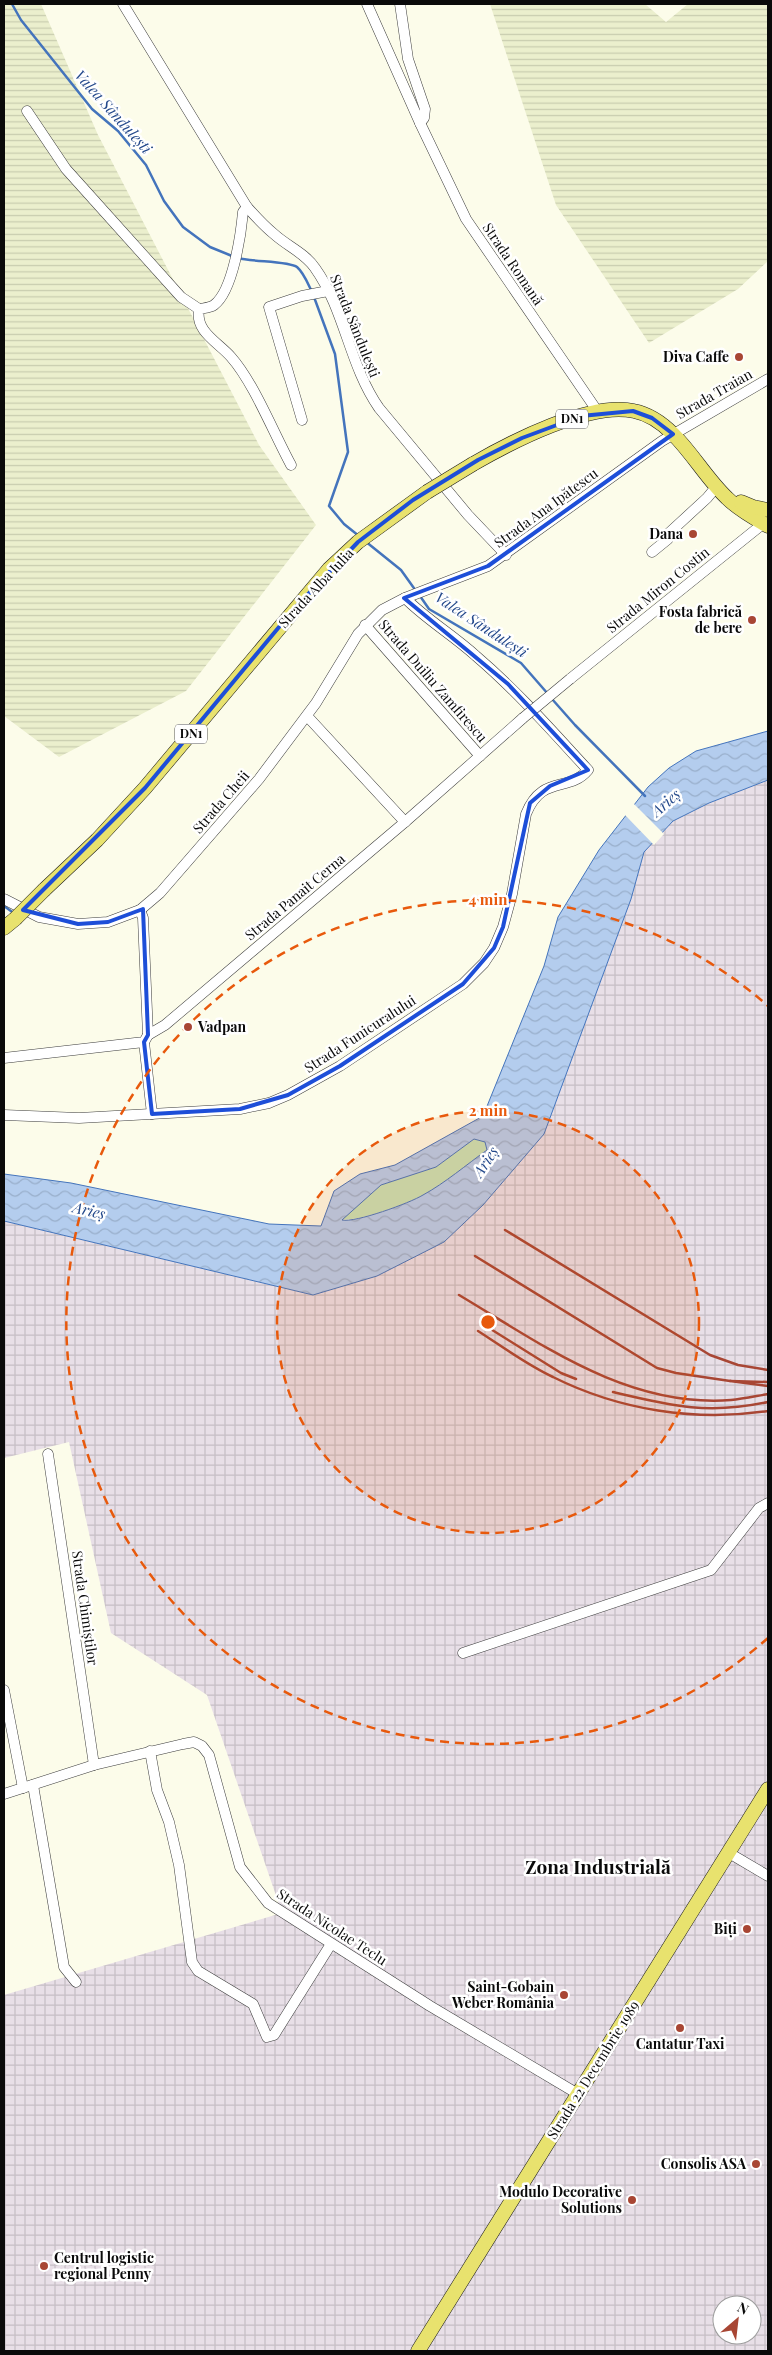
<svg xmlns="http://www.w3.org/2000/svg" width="772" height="2355" font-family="'Playfair Display',serif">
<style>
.industrial{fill:url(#industrial-grid);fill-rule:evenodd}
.farmland{fill:url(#farmland-rules)}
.grass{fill:#c5e2b8}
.water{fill:url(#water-waves);stroke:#4474bc;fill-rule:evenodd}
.pier{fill:#fcfcea}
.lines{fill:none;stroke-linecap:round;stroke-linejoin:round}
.stream{stroke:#4474bc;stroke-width:2.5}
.minor-casing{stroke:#3d3d3d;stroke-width:11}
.major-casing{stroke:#1b1b1b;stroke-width:15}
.minor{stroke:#fff;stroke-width:10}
.major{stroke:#e8e26e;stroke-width:14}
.rail{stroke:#a84634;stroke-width:2.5}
.minor-bridge-casing{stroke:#3d3d3d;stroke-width:11;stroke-linecap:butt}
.major-bridge-casing{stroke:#1b1b1b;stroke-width:15;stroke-linecap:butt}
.minor-bridge{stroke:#fff;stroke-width:10}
.major-bridge{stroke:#e8e26e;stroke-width:14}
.marked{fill:none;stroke:#1d4ed8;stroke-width:4;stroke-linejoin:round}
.ring{fill:none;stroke:#e8590c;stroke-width:2.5;stroke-dasharray:9 6}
.poi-dot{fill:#a84634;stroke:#fff;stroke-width:2}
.labels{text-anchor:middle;stroke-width:5;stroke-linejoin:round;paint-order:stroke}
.shield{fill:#fff;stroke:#545454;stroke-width:1}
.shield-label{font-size:12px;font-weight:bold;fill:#0a0a0a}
.street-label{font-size:14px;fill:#0a0a0a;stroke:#fff}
.poi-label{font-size:14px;font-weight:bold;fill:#0a0a0a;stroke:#fff;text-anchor:end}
.water-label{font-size:15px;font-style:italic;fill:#24498b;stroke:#fff}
.district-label{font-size:19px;font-weight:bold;fill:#0a0a0a;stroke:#fff}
.centre{fill:#e8590c;stroke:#fff;stroke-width:2.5}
.ring-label{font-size:15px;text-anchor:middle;font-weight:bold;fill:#e8590c;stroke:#fff;stroke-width:5;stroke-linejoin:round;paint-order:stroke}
</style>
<defs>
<pattern id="industrial-grid" width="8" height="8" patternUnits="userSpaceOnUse" patternTransform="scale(1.25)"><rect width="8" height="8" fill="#e8dfe7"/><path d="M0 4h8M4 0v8" fill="none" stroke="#c6bec5"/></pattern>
<pattern id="farmland-rules" width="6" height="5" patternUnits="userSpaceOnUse" patternTransform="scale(1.25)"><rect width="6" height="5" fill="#ebefcd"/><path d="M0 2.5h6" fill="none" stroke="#c8ccaf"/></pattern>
<pattern id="water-waves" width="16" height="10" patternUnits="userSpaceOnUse" patternTransform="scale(1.25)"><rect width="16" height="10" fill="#b4cdee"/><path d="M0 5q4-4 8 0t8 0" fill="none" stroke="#99afcb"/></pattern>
</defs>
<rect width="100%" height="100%" fill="#fcfcea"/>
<path class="industrial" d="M 768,780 L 768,2351 L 4,2351 L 4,1995 L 282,1913 L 207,1695 L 111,1633 L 69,1442 L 4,1458 L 4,1221 L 313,1295 L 444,1242 L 483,1205 L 544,1134 L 631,899 L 644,852 L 673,821 L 709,803 ZM 722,2305 L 752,2305 L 752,2335 L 722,2335 Z"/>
<g class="farmland">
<path d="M 4,4 L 41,4 L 98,135 L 259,445 L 316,525 L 186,691 L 59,757 L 4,716 Z"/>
<path d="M 490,4 L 645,4 L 666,22 L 688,4 L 768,4 L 768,261 L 738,289 L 649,343 L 556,205 Z"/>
</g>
<path class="grass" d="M 474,1139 L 485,1142 L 487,1150 C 466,1165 445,1183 423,1195 C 409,1203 355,1223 341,1219 L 381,1185 L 436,1167 Z"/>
<path class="water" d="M 768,731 L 768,780 L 709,803 L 673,821 L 644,852 L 631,899 L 544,1134 L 483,1205 L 444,1242 L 377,1276 L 313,1295 L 4,1221 L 4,1174 L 71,1183 L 269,1224 L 321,1226 L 334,1191 L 360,1174 L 395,1165 L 483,1116 L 544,966 L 558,917 L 599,850 L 648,787 L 669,768 L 696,751 ZM 474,1139 L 485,1142 L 487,1150 C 466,1165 445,1183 423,1195 C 410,1203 355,1223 342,1220 L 381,1185 L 436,1167 Z"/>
<path class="pier" d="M 633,803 L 664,834 L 654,845 L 624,814 Z"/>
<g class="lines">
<g class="stream">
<path d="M 12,4 L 21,20 L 92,109 L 118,131 L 146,165 L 164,201 L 183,227 L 210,247 L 232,256"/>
<path d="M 238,258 C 252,262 289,261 297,267 C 304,273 308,284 312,292"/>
<path d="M 314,297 L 335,354 L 348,452 L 329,506 L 344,524 L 359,536"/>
<path d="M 365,541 L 401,570 L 416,591"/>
<path d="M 420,596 L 429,609 L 521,663 L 548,694"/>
<path d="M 552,699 L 575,725 L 645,796"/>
<path d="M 4,906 L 15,914"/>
</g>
<defs>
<g id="minor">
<path d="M 123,4 L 247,207 C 255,216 264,226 274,234 C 287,246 305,253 315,268 C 345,310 349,365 379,408 L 468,515 L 506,555"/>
<path d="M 367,4 L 420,123 L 466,219 L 598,412"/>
<path d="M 400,4 L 408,59 L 425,109 L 424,118 L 420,123"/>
<path d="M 27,111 L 66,169 L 181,297 L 199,309"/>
<path d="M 247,207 L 243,212 C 241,234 233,291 214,305 C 210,308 204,308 199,309 C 195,332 218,342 231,357 C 254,383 274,434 291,465"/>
<path d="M 302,420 L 269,307 L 302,296 L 328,291"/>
<path d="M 652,552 L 668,539 L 669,533 L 707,498 L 717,486"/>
<path d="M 365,625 L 480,756"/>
<path d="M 570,679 L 764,523"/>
<path d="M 307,716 L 405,822"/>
<path d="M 4,899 L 39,917 L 78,924 L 108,922 L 140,910 L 160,893 L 259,779 L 316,703 L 358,634 L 382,610 L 405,598 L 488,566 L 662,441 L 768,379"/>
<path d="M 140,910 L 143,918 L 148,1035"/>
<path d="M 144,1042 L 152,1114"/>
<path d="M 4,1058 L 144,1042 L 148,1035 L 165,1025 L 405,822 L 523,718"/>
<path d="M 4,1115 L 79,1118 L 240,1109 L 269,1103 L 288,1095 L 340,1066 L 463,984 L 484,963 L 494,948 L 503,927 L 512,894 L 526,814 C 542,774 569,793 588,770 C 552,731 517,691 476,656 C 453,635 427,620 405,598"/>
<path d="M 48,1454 L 94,1765"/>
<path d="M 463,1653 L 711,1570 L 759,1508 L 768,1503"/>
<path d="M 4,1690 L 23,1788"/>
<path d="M 150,1751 L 157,1790 L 169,1822 L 179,1865 L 192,1962 L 198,1971 L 253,2004 L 267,2037 L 274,2035 L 331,1944"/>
<path d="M 33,1785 L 64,1967 L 76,1982"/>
<path d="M 4,1794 L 94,1765 L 183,1744 L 194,1742 L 202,1746 L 209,1755 L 240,1867 L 268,1903 L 430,2006 L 578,2094"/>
<path d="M 729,1853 L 768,1876"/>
</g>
<g id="major">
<path d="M 473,464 C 511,442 590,401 634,411 C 649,414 662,423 673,434 C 693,454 707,479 727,498 C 739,510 754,518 768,526"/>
<path d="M 741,502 L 753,507 L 768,510"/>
<path d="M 44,890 L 97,840 L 145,788 L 329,569 L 358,542 L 427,492"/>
<path d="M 4,928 L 15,919"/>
<path d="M 418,2351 L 768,1789"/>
</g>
</defs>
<use href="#minor" class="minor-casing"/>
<use href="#major" class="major-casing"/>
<use href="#minor" class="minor"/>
<use href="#major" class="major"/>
<g class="rail">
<path d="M 505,1230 L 710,1355 L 738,1365 L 768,1370"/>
<path d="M 475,1256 L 657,1368 L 676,1373 L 730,1381"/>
<path d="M 459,1295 C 543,1345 628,1408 731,1400 C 743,1399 756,1396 768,1394"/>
<path d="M 481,1323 L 561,1373 L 576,1379"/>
<path d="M 478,1331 C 503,1347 527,1365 553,1377 C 619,1410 695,1422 768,1411"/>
<path d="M 768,1382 L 730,1381 L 768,1386"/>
<path d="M 613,1392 C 672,1406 708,1415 768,1402"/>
</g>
<defs>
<path id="minor-bridge" d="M 523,718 L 570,679"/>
<g id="major-bridge">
<path d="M 427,492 L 473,464"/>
<path d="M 15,919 L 44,890"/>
</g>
</defs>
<use href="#minor-bridge" class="minor-bridge-casing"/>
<use href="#major-bridge" class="major-bridge-casing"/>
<use href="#minor-bridge" class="minor-bridge"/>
<use href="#major-bridge" class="major-bridge"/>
</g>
<path class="marked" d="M 633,411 L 652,418 L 673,434 L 488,566 L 404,598 L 508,684 L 588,770 L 550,786 L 530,803 L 503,927 L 494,948 L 463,984 L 340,1066 L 288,1095 L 240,1109 L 152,1114 L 144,1042 L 148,1035 L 143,909 L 108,922 L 78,924 L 23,910 L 145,788 L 294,609 L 358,542 L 413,500 L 478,460 L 522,438 L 581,416 Z"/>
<circle cx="488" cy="1322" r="211" fill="#e8590c" fill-opacity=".12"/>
<g class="ring">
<circle cx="488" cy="1322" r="211"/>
<path d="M768 1638A422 422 0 1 1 768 1006"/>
</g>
<g class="poi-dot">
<circle cx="739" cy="357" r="5"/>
<circle cx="693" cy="534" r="5"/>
<circle cx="752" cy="620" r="5"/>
<circle cx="188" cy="1027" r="5"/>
<circle cx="747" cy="1929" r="5"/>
<circle cx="564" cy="1995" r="5"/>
<circle cx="680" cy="2028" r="5"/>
<circle cx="756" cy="2164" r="5"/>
<circle cx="632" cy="2200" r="5"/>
<circle cx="44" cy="2266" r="5"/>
</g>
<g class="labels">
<g class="shield">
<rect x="556" y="409.5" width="32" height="19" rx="4"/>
<rect x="175" y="724.5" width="32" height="19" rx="4"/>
</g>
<g class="shield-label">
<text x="572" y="423">DN1</text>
<text x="191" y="738">DN1</text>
</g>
<g class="street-label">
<text transform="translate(513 264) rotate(56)" y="5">Strada Romană</text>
<text transform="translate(355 326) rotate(68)" y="5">Strada Sândulești</text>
<text transform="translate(714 394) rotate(-30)" y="5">Strada Traian</text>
<text transform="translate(546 508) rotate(-36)" y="5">Strada Ana Ipătescu</text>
<text transform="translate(316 588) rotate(-47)" y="5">Strada Alba Iulia</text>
<text transform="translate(658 590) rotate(-39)" y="5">Strada Miron Costin</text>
<text transform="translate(433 681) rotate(49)" y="5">Strada Duiliu Zamfirescu</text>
<text transform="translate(221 802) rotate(-49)" y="5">Strada Cheii</text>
<text transform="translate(295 897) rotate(-40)" y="5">Strada Panait Cerna</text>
<text transform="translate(360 1034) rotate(-33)" y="5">Strada Funicuralului</text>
<text transform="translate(85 1608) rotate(82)" y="5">Strada Chimiștilor</text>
<text transform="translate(332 1927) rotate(33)" y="5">Strada Nicolae Teclu</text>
<text transform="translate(593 2070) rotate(-58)" y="5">Strada 22 Decembrie 1989</text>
</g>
<g class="poi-label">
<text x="729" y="362">Diva Caffe</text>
<text x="683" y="539">Dana</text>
<text x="742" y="617">Fosta fabrică<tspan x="742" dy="16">de bere</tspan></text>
<text x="198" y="1032" text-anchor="start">Vadpan</text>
<text x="737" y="1934">Biți</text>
<text x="554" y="1992">Saint-Gobain<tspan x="554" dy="16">Weber România</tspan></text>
<text x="680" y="2049" text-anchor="middle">Cantatur Taxi</text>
<text x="746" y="2169">Consolis ASA</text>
<text x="622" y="2197">Modulo Decorative<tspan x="622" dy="16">Solutions</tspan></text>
<text x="54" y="2263" text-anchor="start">Centrul logistic<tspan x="54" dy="16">regional Penny</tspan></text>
</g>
<g class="water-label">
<text transform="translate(113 112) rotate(48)" y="5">Valea Sândulești</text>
<text transform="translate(481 625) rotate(33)" y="5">Valea Sândulești</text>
<text transform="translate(666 803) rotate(-42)" y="5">Arieș</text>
<text transform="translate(486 1162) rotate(-57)" y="5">Arieș</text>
<text transform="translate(89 1211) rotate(13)" y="5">Arieș</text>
</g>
<g class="district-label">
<text x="598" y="1874">Zona Industrială</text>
</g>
</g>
<circle cx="488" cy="1322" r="8" class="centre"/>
<g class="ring-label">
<text x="488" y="905">4 min</text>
<text x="488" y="1116">2 min</text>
</g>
<rect width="772" height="2355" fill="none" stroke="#0a0a0a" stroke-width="10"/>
<g transform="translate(737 2320) rotate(28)"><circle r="24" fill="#ffffff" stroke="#9d9d9d"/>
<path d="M0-4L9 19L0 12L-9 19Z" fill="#a84634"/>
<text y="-8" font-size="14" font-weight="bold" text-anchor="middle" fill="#0a0a0a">N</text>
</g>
</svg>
